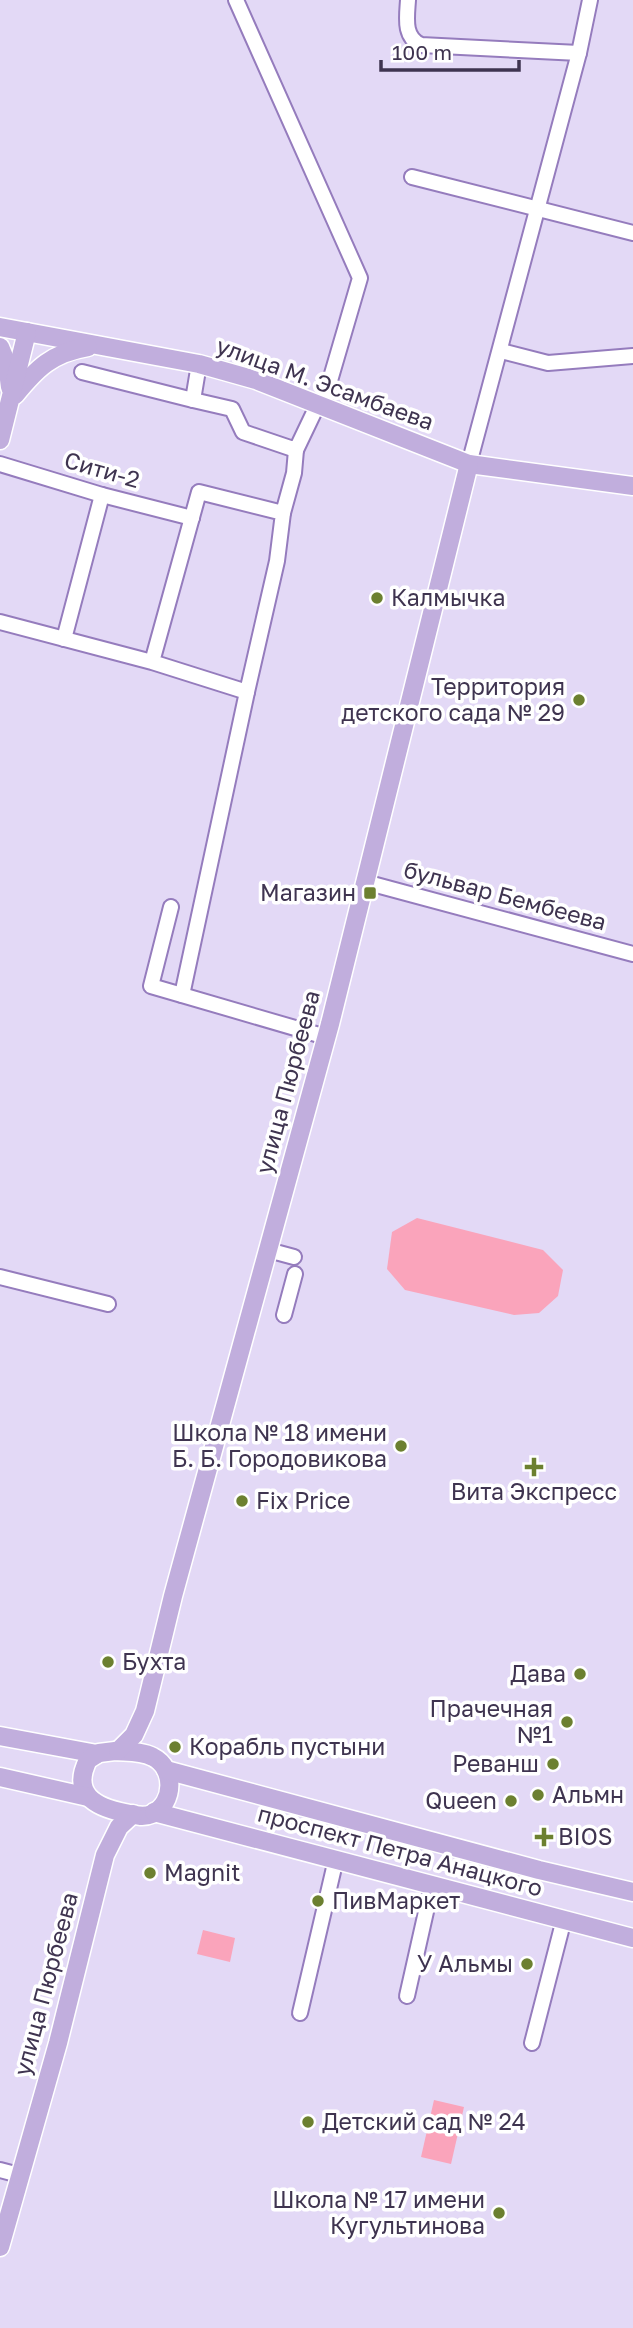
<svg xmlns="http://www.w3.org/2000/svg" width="633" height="2328" font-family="'Golos Text',sans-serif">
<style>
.green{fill:#faa4bb}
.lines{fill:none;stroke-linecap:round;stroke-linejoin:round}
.minor-casing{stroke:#957cbd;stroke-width:18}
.major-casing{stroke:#fff;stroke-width:21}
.minor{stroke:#fff;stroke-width:14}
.major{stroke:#c1aedd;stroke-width:18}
.poi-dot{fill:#6c8030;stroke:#fff;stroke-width:2.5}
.labels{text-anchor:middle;stroke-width:7;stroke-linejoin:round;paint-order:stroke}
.street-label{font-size:23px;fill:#3f3450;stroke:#fff}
.poi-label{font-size:23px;fill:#3f3450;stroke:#fff;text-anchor:start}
</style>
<rect width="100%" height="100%" fill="#e3d9f6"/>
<g class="green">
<path d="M 417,1218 L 543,1250 L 563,1270 L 558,1296 L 539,1313 L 514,1315 L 405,1290 L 387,1269 L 392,1232 Z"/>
<path d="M 203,1930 L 235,1938 L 230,1962 L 197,1954 Z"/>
<path d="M 434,2100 L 464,2107 L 451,2164 L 421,2157 Z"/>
</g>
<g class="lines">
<defs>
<g id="minor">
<path d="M 236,0 L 360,278 L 322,408"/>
<path d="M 408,0 C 407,17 403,37 421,45 L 579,53"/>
<path d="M 412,177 L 633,233"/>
<path d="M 501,351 L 548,363 L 633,356"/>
<path d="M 82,372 L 193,400 L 199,364"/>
<path d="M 193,400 L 232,409 L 243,432 L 296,450 L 317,406"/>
<path d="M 0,464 L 102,495 L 192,518"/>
<path d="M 469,464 L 579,53 L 590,0"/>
<path d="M 283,513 L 294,473 L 296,450"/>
<path d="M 0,622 L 152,662 L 247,692 L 277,561 L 283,513 L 199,492 L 152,662"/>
<path d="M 64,639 L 102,495"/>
<path d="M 365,882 L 633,954"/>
<path d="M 171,907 L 151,986 L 326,1037"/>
<path d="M 182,995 L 247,692"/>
<path d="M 268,1250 L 294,1257"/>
<path d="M 0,1277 L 108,1304"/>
<path d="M 284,1315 L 295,1274"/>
<path d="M 407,1996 L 432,1885"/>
<path d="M 300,2013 L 336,1859"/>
<path d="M 532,2043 L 564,1919"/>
<path d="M 0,2170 L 19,2175"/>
</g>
<g id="major">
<path d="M 0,327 L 199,364 L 256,380 L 469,464 L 633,486"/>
<path d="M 0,347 L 7,364 L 10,387"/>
<path d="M 15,395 C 37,368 52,353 88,347"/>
<path d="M 0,440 L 27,332"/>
<path d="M 0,1736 L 97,1754"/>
<path d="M 115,1751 C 127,1752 142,1751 153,1757 C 175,1768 175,1803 152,1814 C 143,1818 134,1815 125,1813 C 95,1807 71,1794 88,1760 L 99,1753 Z"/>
<path d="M 118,1751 L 134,1735 L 145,1711 L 173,1596 L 330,1024 L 469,464"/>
<path d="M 166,1770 L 539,1870 L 633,1892"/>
<path d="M 0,1777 L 88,1797"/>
<path d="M 154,1812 L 633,1938"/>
<path d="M 0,2247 L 58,2043 L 105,1855 L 119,1827 L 133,1814"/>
</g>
</defs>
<use href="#minor" class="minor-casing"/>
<use href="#major" class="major-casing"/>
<use href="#minor" class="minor"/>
<use href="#major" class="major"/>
</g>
<g class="poi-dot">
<circle cx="377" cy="598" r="7"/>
<circle cx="579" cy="700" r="7"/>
<rect x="363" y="886" width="14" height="14" rx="3.5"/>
<circle cx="401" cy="1446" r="7"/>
<path d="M530.5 1456.5h7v7h7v7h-7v7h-7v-7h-7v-7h7z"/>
<circle cx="242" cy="1501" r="7"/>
<circle cx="108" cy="1662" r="7"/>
<circle cx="580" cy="1674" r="7"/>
<circle cx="567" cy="1722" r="7"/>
<circle cx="175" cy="1747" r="7"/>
<circle cx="553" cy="1764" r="7"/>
<circle cx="538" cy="1795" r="7"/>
<circle cx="511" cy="1801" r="7"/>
<path d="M540.5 1826.5h7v7h7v7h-7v7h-7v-7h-7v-7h7z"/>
<circle cx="150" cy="1873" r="7"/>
<circle cx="318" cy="1901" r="7"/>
<circle cx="527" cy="1964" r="7"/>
<circle cx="308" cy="2122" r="7"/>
<circle cx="499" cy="2213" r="7"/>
</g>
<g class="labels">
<g class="street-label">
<text transform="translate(325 384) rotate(20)" y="8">улица М. Эсамбаева</text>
<text transform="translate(102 470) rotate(16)" y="8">Сити-2</text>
<text transform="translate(505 896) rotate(15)" y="8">бульвар Бембеева</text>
<text transform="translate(288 1082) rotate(-75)" y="8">улица Пюрбеева</text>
<text transform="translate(400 1851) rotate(15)" y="8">проспект Петра Анацкого</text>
<text transform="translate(46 1984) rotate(-75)" y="8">улица Пюрбеева</text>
</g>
<g class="poi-label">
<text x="391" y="606">Калмычка</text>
<text x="565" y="695" text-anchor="end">Территория<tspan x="565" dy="26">детского сада № 29</tspan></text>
<text x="356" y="901" text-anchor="end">Магазин</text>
<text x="387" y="1441" text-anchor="end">Школа № 18 имени<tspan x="387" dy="26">Б. Б. Городовикова</tspan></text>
<text x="534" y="1500" text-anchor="middle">Вита Экспресс</text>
<text x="256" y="1509">Fix Price</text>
<text x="122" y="1670">Бухта</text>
<text x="566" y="1682" text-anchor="end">Дава</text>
<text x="553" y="1717" text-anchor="end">Прачечная<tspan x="553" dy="26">№1</tspan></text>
<text x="189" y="1755">Корабль пустыни</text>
<text x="539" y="1772" text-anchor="end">Реванш</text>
<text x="552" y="1803">Альмн</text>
<text x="497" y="1809" text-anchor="end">Queen</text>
<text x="558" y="1845">BIOS</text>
<text x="164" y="1881">Magnit</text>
<text x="332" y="1909">ПивМаркет</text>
<text x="513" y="1972" text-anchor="end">У Альмы</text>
<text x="322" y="2130">Детский сад № 24</text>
<text x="485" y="2208" text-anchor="end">Школа № 17 имени<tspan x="485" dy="26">Кугультинова</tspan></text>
</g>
</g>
<path d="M381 60v10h138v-10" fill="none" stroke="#3f3450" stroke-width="3.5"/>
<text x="392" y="60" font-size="21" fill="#3f3450" stroke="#ffffff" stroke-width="5" paint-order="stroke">100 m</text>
</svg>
